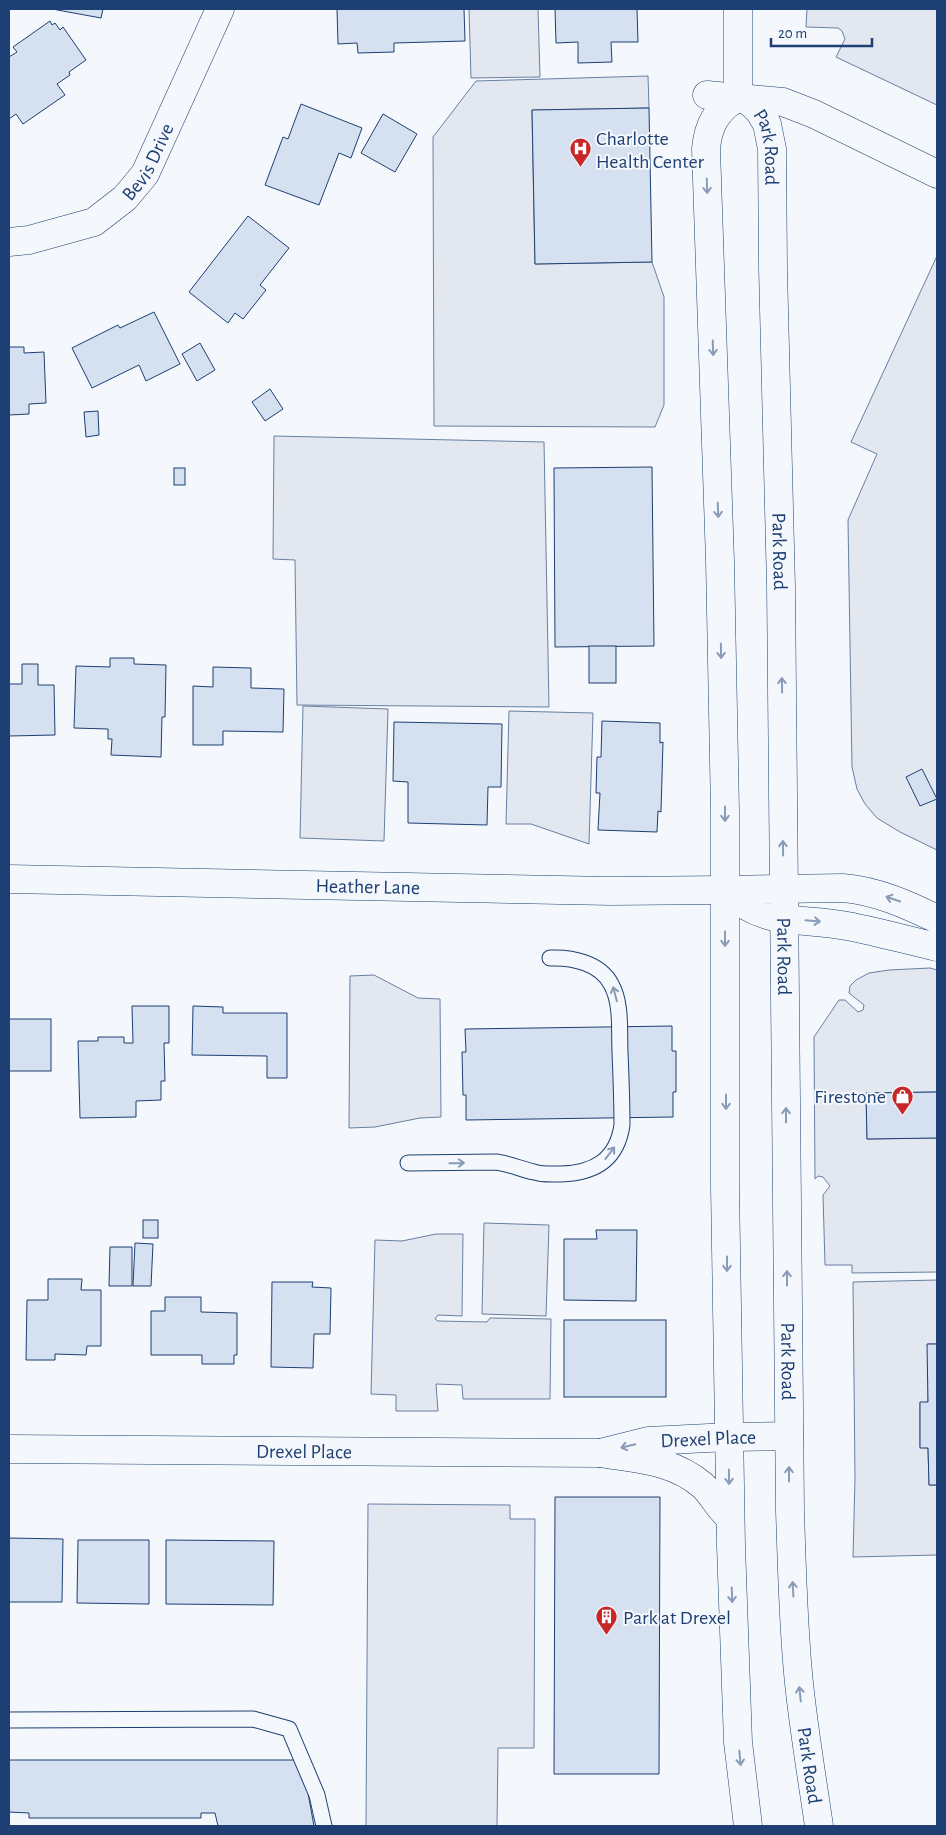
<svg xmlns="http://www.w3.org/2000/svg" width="946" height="1835" font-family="'Alegreya Sans',sans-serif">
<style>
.parking{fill:#e3e8f0;stroke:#687fa3}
.building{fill:#d5e0f0;stroke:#1d3f73}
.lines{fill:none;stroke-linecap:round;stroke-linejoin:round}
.lane-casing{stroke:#1d3f73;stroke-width:17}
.street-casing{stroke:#1d3f73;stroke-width:29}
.secondary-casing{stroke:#1d3f73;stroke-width:29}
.lane{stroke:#f4f7fb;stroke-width:15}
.street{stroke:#f4f7fb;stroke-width:28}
.secondary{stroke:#f4f7fb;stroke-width:28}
.oneway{stroke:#889bb7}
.labels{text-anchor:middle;stroke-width:4;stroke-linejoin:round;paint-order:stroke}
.poi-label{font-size:20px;fill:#1d3f73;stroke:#f4f7fb;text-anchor:start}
.street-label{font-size:20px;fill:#1d3f73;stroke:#f4f7fb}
</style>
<rect width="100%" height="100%" fill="#f4f7fb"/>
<g class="parking">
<path d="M 469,9 L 538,9 L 540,77 L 471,78 Z"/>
<path d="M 807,9 L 937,9 L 937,105 L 836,57 L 845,39 L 842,31 L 838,28 L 806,27 Z"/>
<path d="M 648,76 L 649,108 L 532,110 L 535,264 L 652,262 L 664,297 L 664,405 L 655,427 L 434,426 L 433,137 L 476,81 Z"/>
<path d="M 937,256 L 937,850 L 900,832 L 877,818 L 865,804 L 857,789 L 852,767 L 848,520 L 877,454 L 851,442 Z"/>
<path d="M 274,436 L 544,442 L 549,707 L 297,705 L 295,560 L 273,559 Z"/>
<path d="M 303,706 L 388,709 L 384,841 L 300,838 Z"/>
<path d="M 509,711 L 593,713 L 589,844 L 531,824 L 506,824 Z"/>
<path d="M 930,968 L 937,970 L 937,1092 L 866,1093 L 867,1139 L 937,1138 L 937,1272 L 852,1273 L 852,1265 L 825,1265 L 823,1195 L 830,1186 L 823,1177 L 818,1176 L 815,1179 L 814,1037 L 839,1000 L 845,1000 L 858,1012 L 863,1010 L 864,1005 L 849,993 L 850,986 L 856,980 L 869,973 L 889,970 Z"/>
<path d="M 374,975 L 418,998 L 440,999 L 441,1117 L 420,1118 L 375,1127 L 349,1128 L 350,976 Z"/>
<path d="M 484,1223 L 549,1225 L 546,1316 L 482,1314 Z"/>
<path d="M 436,1234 L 463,1234 L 462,1316 L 438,1315 L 435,1319 L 438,1321 L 487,1322 L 490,1318 L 551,1319 L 550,1399 L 463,1399 L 462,1385 L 436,1384 L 438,1411 L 396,1411 L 396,1395 L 371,1394 L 375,1240 L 402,1241 Z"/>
<path d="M 937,1280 L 937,1344 L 928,1344 L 928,1402 L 920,1403 L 920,1447 L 928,1448 L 929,1485 L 937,1485 L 937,1555 L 853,1557 L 855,1478 L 853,1282 Z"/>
<path d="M 368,1504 L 510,1505 L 510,1519 L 535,1519 L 534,1748 L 498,1748 L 497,1826 L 366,1826 Z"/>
</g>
<g class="building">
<path d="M 52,9 L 103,9 L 101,18 Z"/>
<path d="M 337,9 L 464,9 L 465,41 L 394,43 L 394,52 L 358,53 L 357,43 L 338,44 Z"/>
<path d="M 555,9 L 637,9 L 638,42 L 611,42 L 612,62 L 578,63 L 578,42 L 556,43 Z"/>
<path d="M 50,21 L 52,25 L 55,23 L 60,30 L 63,27 L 86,60 L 69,72 L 70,75 L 57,84 L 65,95 L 23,124 L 16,114 L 9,119 L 9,57 L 17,52 L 13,47 Z"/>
<path d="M 301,104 L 362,128 L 351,158 L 339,153 L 319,205 L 265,185 L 283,137 L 288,139 Z"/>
<path d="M 649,108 L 652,262 L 535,264 L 532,110 Z"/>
<path d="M 383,114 L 417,134 L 395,172 L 361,153 Z"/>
<path d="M 248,216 L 289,248 L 260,285 L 266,290 L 243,319 L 235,313 L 228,323 L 189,292 Z"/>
<path d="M 154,312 L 180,364 L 146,381 L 139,365 L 92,388 L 72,348 L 118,325 L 120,328 Z"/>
<path d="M 200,343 L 215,370 L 197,381 L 182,354 Z"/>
<path d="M 9,347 L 24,347 L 24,353 L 44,352 L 46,403 L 29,404 L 29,414 L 9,415 Z"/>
<path d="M 270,389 L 283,409 L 265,421 L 252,402 Z"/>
<path d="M 98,411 L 99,435 L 86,437 L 84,412 Z"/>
<path d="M 652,467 L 654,646 L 555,647 L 554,468 Z"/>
<rect x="174" y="468" width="11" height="17"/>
<rect x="589" y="646" width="27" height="37"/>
<path d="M 110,658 L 134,658 L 134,664 L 166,665 L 165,717 L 162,717 L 161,757 L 111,755 L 112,739 L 108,739 L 108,729 L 74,728 L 76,666 L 110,667 Z"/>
<path d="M 22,664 L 38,664 L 38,685 L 54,685 L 55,735 L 9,736 L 9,684 L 22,684 Z"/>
<path d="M 213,667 L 251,668 L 251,688 L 284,689 L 283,732 L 223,731 L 223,745 L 193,745 L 193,686 L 213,687 Z"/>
<path d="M 602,721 L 660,723 L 660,743 L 663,742 L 661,812 L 658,811 L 657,832 L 598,830 L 600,793 L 596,793 L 597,757 L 601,757 Z"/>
<path d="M 394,722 L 502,724 L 501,787 L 488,787 L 487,825 L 408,823 L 408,782 L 393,781 Z"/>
<path d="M 922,769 L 937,799 L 920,806 L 906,777 Z"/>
<path d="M 132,1006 L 169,1006 L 169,1043 L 164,1043 L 165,1081 L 161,1081 L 161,1100 L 136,1101 L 136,1117 L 80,1118 L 78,1041 L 98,1041 L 98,1037 L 124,1037 L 124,1043 L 133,1043 Z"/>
<path d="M 193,1006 L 223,1007 L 223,1013 L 287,1013 L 287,1078 L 267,1078 L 267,1056 L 192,1055 Z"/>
<rect x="9" y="1019" width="42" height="52"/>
<path d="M 672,1026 L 672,1051 L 676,1051 L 676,1092 L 673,1092 L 673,1117 L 466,1120 L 466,1095 L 463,1095 L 462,1052 L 466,1052 L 465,1029 Z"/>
<path d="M 937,1092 L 937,1138 L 867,1139 L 866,1093 Z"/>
<rect x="143" y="1220" width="15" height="18"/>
<path d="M 596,1230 L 637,1230 L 636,1301 L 564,1300 L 564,1239 L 597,1239 Z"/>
<path d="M 135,1243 L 153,1244 L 151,1286 L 133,1286 Z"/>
<path d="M 110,1247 L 132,1247 L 132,1286 L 109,1286 Z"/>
<path d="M 48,1279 L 82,1279 L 81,1290 L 101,1290 L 101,1346 L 87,1346 L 86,1355 L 55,1354 L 55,1360 L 26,1360 L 27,1300 L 48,1300 Z"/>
<path d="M 272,1282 L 313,1282 L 312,1287 L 331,1288 L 330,1334 L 314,1334 L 313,1368 L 271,1367 Z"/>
<path d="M 165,1297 L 201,1297 L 201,1312 L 237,1313 L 237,1355 L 234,1355 L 234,1364 L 202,1364 L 202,1355 L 151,1355 L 151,1311 L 165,1311 Z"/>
<rect x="564" y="1320" width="102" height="77"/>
<path d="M 927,1344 L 937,1344 L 937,1485 L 929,1485 L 928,1448 L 920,1448 L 920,1402 L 928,1402 Z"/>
<path d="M 555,1497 L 660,1497 L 659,1774 L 554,1774 Z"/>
<path d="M 9,1538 L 63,1539 L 62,1602 L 9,1602 Z"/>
<path d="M 78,1540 L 149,1540 L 149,1604 L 77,1603 Z"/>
<path d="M 166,1540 L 274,1541 L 273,1605 L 166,1604 Z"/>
<path d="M 9,1760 L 302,1760 L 314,1826 L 218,1826 L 215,1813 L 201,1813 L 201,1818 L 29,1818 L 29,1813 L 9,1812 Z"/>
</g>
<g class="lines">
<defs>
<g id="lane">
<path d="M 408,1163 L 496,1162 C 510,1164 521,1169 534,1172 C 543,1175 552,1174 561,1174 C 594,1173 617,1160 622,1125 C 622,1101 621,1077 620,1052 C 619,1031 622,1003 611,984 C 600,963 572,957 550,958"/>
<path d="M 9,1720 L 253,1719 L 289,1729 L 317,1795 L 324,1826"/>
</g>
<g id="street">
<path d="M 707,95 L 783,102 L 814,114 L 937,174"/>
<path id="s1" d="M 9,242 L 29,240 L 94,222 L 125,198 L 145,174 L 220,9"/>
<path id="s2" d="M 9,879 L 611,891 L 725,890"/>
<path d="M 937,919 C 906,904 877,891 843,888 L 725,890 C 764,927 800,917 847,926 C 878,932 907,940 937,947"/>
<path id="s3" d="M 9,1449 L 600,1453"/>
<path id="s4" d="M 730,1517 C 718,1509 713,1494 702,1485 C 673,1460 637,1459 600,1453 L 648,1441 L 729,1437 L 789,1436"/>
</g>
<g id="secondary">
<path d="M 738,9 L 738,97"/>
<path id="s5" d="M 738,97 L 750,102 L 759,111 L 767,124 L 772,149 L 773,269 L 781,587 L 790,1511 C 792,1569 793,1626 799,1683 C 804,1731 812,1778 819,1826"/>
<path d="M 738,97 C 717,109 708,125 706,149 L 720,561 L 725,811 L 725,1187 L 731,1546 L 738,1742 L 748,1826"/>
</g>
</defs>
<use href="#lane" class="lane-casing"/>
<use href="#street" class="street-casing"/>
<use href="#secondary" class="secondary-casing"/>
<use href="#lane" class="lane"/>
<use href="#street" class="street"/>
<use href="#secondary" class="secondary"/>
</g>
<defs><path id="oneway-shaft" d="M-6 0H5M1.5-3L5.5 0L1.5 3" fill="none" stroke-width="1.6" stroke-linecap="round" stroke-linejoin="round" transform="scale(1.25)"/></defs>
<g class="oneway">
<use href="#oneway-shaft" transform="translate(707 186) rotate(88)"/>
<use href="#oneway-shaft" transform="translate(713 348) rotate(88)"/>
<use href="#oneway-shaft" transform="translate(718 510) rotate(88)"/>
<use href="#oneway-shaft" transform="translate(721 651) rotate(89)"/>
<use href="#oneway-shaft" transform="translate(782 685) rotate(-91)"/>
<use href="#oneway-shaft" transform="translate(725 814) rotate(90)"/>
<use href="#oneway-shaft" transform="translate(783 848) rotate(-91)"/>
<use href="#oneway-shaft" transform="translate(893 899) rotate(-161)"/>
<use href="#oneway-shaft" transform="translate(813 921) rotate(5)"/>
<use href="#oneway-shaft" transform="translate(725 939) rotate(90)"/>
<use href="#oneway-shaft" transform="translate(615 994) rotate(-105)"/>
<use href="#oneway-shaft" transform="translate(726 1102) rotate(90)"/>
<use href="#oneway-shaft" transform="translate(786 1115) rotate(-90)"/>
<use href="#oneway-shaft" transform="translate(610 1153) rotate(-52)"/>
<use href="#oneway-shaft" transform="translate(457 1163) rotate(-1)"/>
<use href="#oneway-shaft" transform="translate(727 1264) rotate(90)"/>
<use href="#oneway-shaft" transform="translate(787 1278) rotate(-90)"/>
<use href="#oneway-shaft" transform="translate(628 1446) rotate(166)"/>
<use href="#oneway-shaft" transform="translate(789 1474) rotate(-90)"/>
<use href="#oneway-shaft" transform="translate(729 1477) rotate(89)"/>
<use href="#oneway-shaft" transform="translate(793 1589) rotate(-93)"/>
<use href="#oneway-shaft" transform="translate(732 1595) rotate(88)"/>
<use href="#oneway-shaft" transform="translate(800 1694) rotate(-96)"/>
<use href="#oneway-shaft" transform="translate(740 1758) rotate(85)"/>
</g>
<defs>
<symbol id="hospital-pin" viewBox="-11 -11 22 30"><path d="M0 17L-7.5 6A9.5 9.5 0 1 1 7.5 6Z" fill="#c62828" stroke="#f4f7fb"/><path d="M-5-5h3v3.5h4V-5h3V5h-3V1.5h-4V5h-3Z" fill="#fff"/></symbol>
<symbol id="shop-pin" viewBox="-11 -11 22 30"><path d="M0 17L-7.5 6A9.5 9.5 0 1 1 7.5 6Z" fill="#c62828" stroke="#f4f7fb"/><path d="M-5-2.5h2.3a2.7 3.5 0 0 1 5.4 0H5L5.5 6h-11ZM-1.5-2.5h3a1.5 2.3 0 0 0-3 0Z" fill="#fff"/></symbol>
<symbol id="building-pin" viewBox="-11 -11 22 30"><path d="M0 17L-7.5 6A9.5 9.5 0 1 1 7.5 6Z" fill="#c62828" stroke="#f4f7fb"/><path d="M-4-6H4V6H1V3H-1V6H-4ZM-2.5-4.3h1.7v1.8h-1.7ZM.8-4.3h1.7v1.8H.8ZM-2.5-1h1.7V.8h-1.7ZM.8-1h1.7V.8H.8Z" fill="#fff"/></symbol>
</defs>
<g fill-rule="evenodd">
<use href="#hospital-pin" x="568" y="136" width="25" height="34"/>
<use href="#shop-pin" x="890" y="1084" width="25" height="34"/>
<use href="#building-pin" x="594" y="1604" width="25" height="34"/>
</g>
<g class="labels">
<g class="poi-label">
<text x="596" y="145">Charlotte<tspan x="596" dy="23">Health Center</tspan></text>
<text x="886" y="1103" text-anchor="end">Firestone</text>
<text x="623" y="1624">Park at Drexel</text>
</g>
<g class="street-label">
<text dy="7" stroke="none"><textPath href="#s5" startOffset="64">Park Road</textPath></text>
<text dy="7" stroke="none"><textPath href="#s1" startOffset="170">Bevis Drive</textPath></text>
<text dy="7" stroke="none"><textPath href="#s5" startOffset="469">Park Road</textPath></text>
<text dy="7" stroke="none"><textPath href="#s2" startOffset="359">Heather Lane</textPath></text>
<text dy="7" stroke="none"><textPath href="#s5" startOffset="874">Park Road</textPath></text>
<text dy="7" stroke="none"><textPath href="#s5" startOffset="1279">Park Road</textPath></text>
<text dy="7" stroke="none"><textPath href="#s4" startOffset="261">Drexel Place</textPath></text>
<text dy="7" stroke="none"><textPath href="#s3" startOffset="295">Drexel Place</textPath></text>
<text dy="7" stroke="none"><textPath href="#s5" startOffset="1684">Park Road</textPath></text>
</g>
</g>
<rect width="946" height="1835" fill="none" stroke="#1d3f73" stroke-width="20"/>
<path d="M771 38v8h101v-8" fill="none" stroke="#1d3f73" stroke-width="2.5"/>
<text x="778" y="38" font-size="15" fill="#1d3f73" stroke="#f4f7fb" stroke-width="4" paint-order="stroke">20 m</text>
</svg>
